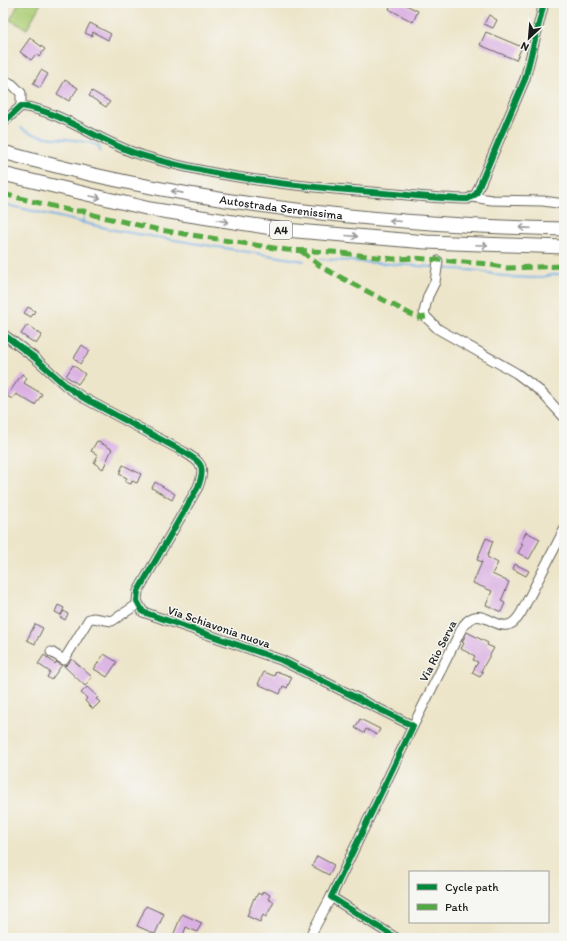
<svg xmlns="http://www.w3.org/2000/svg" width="567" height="941" font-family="Itim,sans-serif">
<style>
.green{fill:#accd76;stroke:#647449}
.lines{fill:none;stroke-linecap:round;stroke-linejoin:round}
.stream{stroke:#77b0e7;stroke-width:2}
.building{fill:#dab0e3}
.minor-casing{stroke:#656259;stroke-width:11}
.highway-casing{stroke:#656259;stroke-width:15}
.minor{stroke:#fff;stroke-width:9}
.highway{stroke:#fff;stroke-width:13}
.quiet{stroke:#52a943;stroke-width:5;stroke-dasharray:10 5;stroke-linecap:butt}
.cycleway-casing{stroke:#f6f6f2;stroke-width:8}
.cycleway{stroke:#00873e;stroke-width:6}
.oneway{stroke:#999}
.labels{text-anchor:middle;stroke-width:3;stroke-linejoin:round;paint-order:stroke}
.shield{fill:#f6f6f2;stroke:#5d5d5c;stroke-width:1}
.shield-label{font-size:11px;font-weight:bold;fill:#1c1c1c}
.street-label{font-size:12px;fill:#1c1c1c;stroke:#f6f6f2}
</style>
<rect width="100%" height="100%" fill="#f6f6f2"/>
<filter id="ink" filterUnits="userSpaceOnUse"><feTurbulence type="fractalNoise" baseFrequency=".025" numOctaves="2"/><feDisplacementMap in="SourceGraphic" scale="8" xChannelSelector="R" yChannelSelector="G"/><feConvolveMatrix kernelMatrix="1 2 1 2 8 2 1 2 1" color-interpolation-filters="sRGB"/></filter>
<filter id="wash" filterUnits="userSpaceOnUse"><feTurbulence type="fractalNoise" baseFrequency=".012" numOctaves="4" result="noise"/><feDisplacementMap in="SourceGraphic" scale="16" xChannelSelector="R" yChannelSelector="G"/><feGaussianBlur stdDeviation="0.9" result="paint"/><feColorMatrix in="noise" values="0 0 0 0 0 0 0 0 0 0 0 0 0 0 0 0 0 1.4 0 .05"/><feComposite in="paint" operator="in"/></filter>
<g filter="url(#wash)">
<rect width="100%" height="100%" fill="#ede5c9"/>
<path class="green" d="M 19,3 L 41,3 L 27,29 L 10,20 Z"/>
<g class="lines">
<g class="stream">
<path d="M 550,3 L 564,9"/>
<path d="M 21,128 C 44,143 73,135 99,146 L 100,151"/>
<path d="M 3,204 L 119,231 L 304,261"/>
<path d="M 83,223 L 84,216"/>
<path d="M 320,259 L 434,267"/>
<path d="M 441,268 L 480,271 L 506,277 L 536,278 L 564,273"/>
</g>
</g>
<g id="blocks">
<g class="building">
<path d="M 392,3 L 402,3 L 418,11 L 413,22 L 389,9 Z"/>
<path d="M 489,15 L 497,20 L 493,28 L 484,24 Z"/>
<path d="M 90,23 L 111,34 L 108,40 L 93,32 L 92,36 L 85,33 Z"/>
<path d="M 486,32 L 522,47 L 516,60 L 480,45 Z"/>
<path d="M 30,38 L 45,49 L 39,57 L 36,54 L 31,60 L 20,52 Z"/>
<path d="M 41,70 L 48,74 L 40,88 L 33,84 Z"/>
<path d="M 65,80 L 78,88 L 69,101 L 57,94 Z"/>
<path d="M 92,91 L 110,102 L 106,107 L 89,96 Z"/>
<path d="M 28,307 L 35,311 L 31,317 L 24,313 Z"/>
<path d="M 27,325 L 42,335 L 36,344 L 21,334 Z"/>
<path d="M 82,345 L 90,351 L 80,364 L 74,358 Z"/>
<path d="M 73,365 L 85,374 L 78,384 L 66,376 Z"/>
<path d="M 22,374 L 27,378 L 24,383 L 42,394 L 35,405 L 16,394 L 12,399 L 7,396 Z"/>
<path d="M 97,441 L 112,449 L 103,469 L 94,463 L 98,455 L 91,451 Z"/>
<path d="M 123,465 L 141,474 L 137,483 L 132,481 L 131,484 L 125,482 L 127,478 L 119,474 Z"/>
<path d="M 155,482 L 175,494 L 172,500 L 152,488 Z"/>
<path d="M 526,532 L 540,539 L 529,559 L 518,553 L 523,544 L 521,543 Z"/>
<path d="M 486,538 L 493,541 L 487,557 L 498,563 L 492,574 L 509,582 L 501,601 L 505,603 L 501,612 L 486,605 L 492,591 L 473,583 L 482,562 L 477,560 Z"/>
<path d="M 515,564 L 529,571 L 526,576 L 513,569 Z"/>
<path d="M 58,605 L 64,608 L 61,615 L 55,612 Z"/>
<path d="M 64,611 L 68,614 L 65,620 L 60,617 Z"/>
<path d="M 35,624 L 43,628 L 35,644 L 27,640 Z"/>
<path d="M 467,632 L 488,643 L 487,645 L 494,648 L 481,671 L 483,672 L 480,677 L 472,673 L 478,662 L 473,660 L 475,656 L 461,649 L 464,643 L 462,642 Z"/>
<path d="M 104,654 L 117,662 L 107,677 L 94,669 Z"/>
<path d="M 44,655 L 55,664 L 56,662 L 62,665 L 51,680 L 47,677 L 50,672 L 38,664 Z"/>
<path d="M 72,659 L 92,677 L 85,686 L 64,666 L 67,665 Z"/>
<path d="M 276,671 L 292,677 L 287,688 L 283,686 L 280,694 L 258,684 L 264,672 L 274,676 Z"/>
<path d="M 87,687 L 98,697 L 96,699 L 100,702 L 93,709 L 85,701 L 87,698 L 81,693 Z"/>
<path d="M 360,719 L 380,729 L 377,735 L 366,729 L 364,733 L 355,728 Z"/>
<path d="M 317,856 L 334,865 L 329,875 L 312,866 Z"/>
<path d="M 263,891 L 270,895 L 268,899 L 274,902 L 266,917 L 263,915 L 260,922 L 247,916 L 254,898 L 255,899 L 258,893 L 261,895 Z"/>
<path d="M 146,906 L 164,914 L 155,934 L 137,926 Z"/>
<path d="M 182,914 L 202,923 L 197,932 L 186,927 L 182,938 L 172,938 Z"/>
</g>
</g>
</g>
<g filter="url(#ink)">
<use href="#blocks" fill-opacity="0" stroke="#656259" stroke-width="1"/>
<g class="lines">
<defs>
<g id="minor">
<path d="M 3,80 L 12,84 L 21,93 L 21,106"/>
<path d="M 3,123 L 21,106 C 65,112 101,144 144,156 C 217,178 296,186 371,192 C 403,194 436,199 468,199 L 476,194 L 525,79 L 544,3"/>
<path d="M 472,197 L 492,200 L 543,201 L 564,204"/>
<path d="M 438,261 L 435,282 L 428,296 L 424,312 L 426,317 L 438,329 L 516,373 L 540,391 L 564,417"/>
<path d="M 3,334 L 35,358 L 66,386 L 82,397 L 184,452 C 202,463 206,466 198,487 L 138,591 L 137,601 L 143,612 L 281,660 L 413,726 L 331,897 L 396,938"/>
<path d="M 51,652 L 64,660 L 89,619 L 93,618 L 112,621 L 138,604"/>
<path d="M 413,726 L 463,626 C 484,597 501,647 521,613 L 564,530"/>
<path d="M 309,938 L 331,897"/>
</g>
<g id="highway">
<path id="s1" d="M 3,152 C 185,203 375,225 564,229"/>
<path d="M 3,174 L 150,209 L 285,230 L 426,242 L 564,247"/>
</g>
</defs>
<use href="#minor" class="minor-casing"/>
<use href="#highway" class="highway-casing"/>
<use href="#minor" class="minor"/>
<use href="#highway" class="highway"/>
<g class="quiet">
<path d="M 3,194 L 72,211 L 84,211 L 94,215 L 160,230 L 287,250 L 333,252 L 394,259 L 415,258 L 488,264 L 506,268 L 564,266"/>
<path d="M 301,251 L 323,268 L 418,318 L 426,317"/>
</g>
<defs>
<g id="cycleway">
<path d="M 3,123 L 21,106 C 65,112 101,144 144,156 C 217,178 296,186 371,192 C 403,194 436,199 468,199 L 476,194 L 525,79 L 544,3"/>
<path d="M 3,334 L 35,358 L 66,386 L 82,397 L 184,452 C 202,463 206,466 198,487 L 138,591 L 137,601 L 143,612 L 281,660 L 413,726 L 331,897 L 396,938"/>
</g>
</defs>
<use href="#cycleway" class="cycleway-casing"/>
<use href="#cycleway" class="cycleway"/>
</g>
<defs><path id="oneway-shaft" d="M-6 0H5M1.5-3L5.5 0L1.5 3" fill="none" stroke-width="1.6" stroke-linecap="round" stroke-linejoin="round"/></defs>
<g class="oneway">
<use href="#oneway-shaft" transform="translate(177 192) rotate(-169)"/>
<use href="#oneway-shaft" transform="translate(95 197) rotate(12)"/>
<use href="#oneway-shaft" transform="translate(223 221) rotate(10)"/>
<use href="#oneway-shaft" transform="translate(395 221) rotate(-175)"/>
<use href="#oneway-shaft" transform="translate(525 228) rotate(-178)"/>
<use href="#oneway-shaft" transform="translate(352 236) rotate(5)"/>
<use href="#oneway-shaft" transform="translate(482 245) rotate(3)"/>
</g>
</g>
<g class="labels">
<rect class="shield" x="270" y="221" width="22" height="18" rx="3"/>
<g class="shield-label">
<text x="281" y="234">A4</text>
</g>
<g class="street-label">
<text dy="4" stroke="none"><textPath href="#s1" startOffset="284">Autostrada Serenissima</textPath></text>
<text transform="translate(219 627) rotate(19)" y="4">Via Schiavonia nuova</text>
<text transform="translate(438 651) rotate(-63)" y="4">Via Rio Serva</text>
</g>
</g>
<rect width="567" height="941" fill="none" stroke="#f6f6f2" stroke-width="16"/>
<rect x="409" y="871" width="140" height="52" fill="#f6f6f2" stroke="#9f9f9c"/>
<rect x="417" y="884" width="20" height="6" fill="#00873e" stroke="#9f9f9c"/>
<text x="445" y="891" font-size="12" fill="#1c1c1c">Cycle path</text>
<rect x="417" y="904" width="20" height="6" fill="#52a943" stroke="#9f9f9c"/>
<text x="445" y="911" font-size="12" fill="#1c1c1c">Path</text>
<g transform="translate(529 38) rotate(206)" stroke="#f6f6f2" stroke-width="3" paint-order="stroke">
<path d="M0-3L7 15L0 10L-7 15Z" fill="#1c1c1c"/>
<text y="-6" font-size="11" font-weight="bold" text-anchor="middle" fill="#1c1c1c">N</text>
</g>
</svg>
